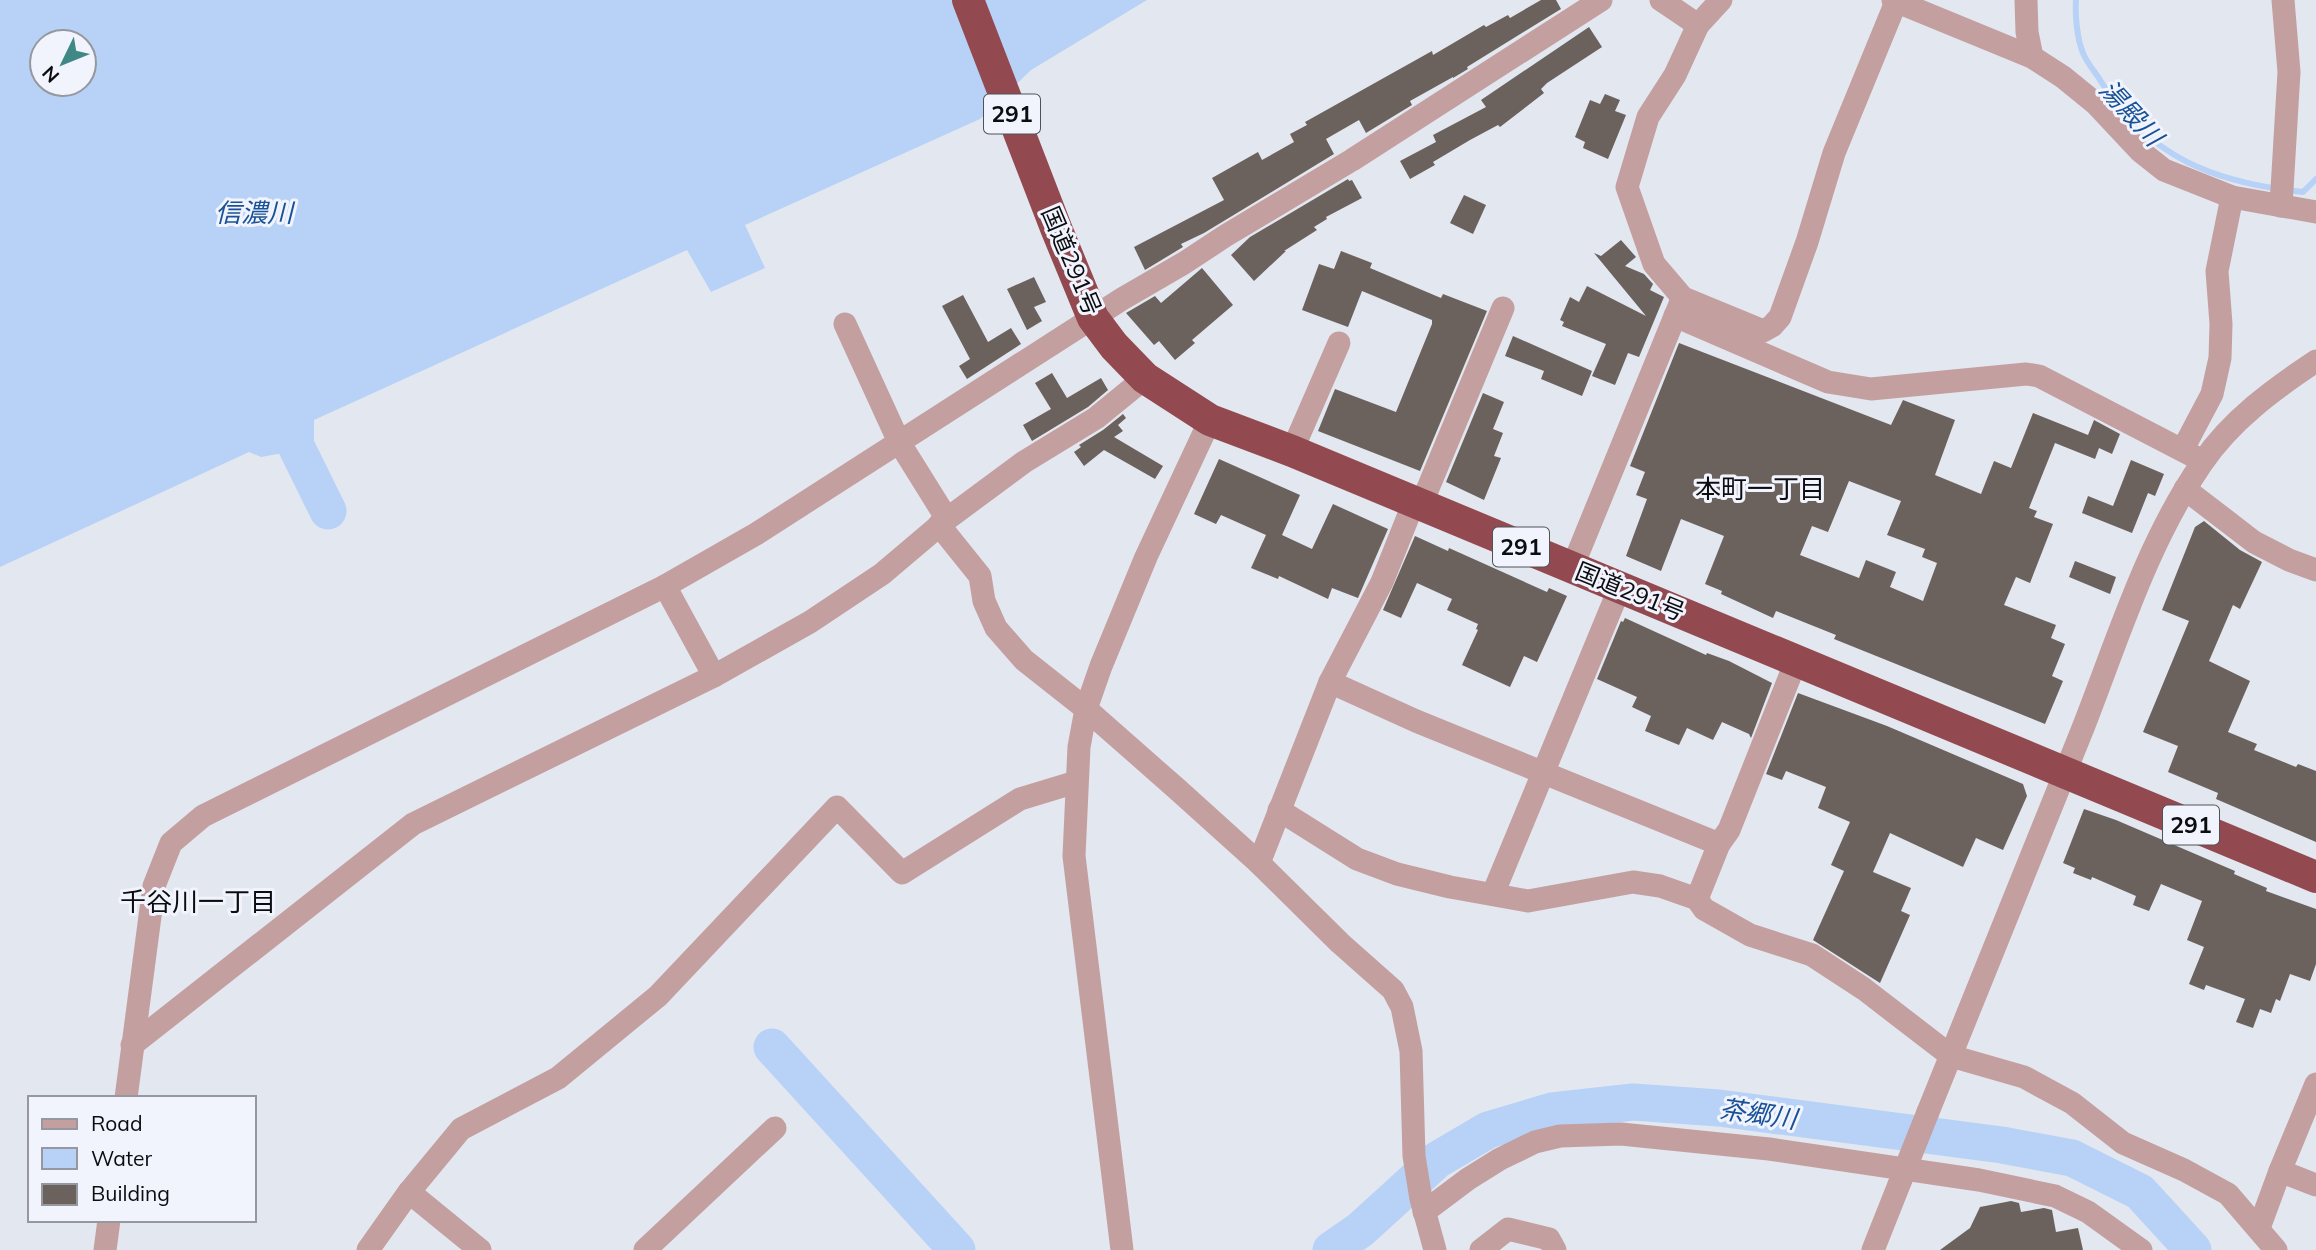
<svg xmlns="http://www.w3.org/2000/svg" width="2316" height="1250" font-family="Mulish,'Noto Sans JP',sans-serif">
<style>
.water{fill:#b7d2f6;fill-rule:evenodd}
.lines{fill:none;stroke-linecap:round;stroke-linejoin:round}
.stream{stroke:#b7d2f6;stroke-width:6}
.river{stroke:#b7d2f6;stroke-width:37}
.building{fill:#6b625e;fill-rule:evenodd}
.minor{stroke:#c39fa0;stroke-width:23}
.highway{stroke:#924a50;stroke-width:32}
.minor-bridge{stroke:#c39fa0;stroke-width:23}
.labels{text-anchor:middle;stroke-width:6;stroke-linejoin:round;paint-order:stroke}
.shield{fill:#f1f4fd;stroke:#515257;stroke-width:2}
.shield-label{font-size:23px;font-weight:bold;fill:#0c0d10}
.street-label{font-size:24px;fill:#0c0d10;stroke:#f1f4fd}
.water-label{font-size:26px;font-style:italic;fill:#1a5297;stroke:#f1f4fd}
.neighbourhood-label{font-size:26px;fill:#0c0d10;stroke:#f1f4fd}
</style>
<rect width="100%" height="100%" fill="#e3e7f0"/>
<path class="water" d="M 0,0 L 1147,0 L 1031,70 L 980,119 L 745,225 L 765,268 L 711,292 L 687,250 L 314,420 L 314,442 L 329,472 L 296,486 L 283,453 L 261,457 L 249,452 L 0,567 ZM 42,42 L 84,42 L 84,84 L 42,84 Z"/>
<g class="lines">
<path class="stream" d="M 2076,0 C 2075,15 2077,39 2083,53 C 2087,63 2095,72 2100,80 C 2149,158 2215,183 2303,192 L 2316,179"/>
<g class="river">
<path d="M 290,434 L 328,511"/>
<path d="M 772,1047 L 957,1250"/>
<path d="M 1331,1250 L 1360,1230 L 1437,1160 L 1488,1130 L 1552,1111 L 1633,1102 L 1719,1108 L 2002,1145 L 2072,1158 L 2140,1192 L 2193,1250"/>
</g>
</g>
<g class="building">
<path d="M 1541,0 L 1556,0 L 1561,9 L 1467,67 L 1468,69 L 1453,78 L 1453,77 L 1410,101 L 1412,105 L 1366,133 L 1359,120 L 1326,139 L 1334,154 L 1204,233 L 1181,244 L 1183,247 L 1145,270 L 1134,247 L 1224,200 L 1212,178 L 1258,152 L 1262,160 L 1294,142 L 1290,134 L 1307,125 L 1305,122 L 1432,51 L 1433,55 L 1484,25 L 1486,27 L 1508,15 L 1510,18 Z"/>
<path d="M 1589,27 L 1602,47 L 1547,83 L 1541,89 L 1544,93 L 1500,127 L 1498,125 L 1470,140 L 1433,162 L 1435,165 L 1410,179 L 1400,161 L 1436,142 L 1433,135 L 1486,107 L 1481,100 Z"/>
<path d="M 1605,94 L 1620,100 L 1615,111 L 1626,115 L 1608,159 L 1583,148 L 1585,142 L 1575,137 L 1590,100 L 1600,104 Z"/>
<path d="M 1348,179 L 1349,181 L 1352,180 L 1362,198 L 1326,217 L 1327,219 L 1314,227 L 1317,230 L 1284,251 L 1286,251 L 1254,281 L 1231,255 L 1250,237 Z"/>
<path d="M 1464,195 L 1486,205 L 1473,234 L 1450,223 Z"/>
<path d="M 1621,240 L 1636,257 L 1625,266 L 1644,274 L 1653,284 L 1650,290 L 1664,297 L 1639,357 L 1628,353 L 1615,385 L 1592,376 L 1606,344 L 1562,326 L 1564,322 L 1560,320 L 1570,297 L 1579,302 L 1587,286 L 1646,316 L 1594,253 L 1601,256 Z"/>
<path d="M 1341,251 L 1372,263 L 1370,268 L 1441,298 L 1443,294 L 1487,311 L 1420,471 L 1318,431 L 1335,389 L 1396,412 L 1432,324 L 1432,320 L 1362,291 L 1348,327 L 1302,310 L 1319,264 L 1334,269 Z"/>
<path d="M 1202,268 L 1233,305 L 1192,340 L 1195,343 L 1175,360 L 1159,341 L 1154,345 L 1126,313 L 1155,296 L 1161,303 Z"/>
<path d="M 1034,277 L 1046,302 L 1034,307 L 1042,321 L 1027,330 L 1007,289 Z"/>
<path d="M 963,295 L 988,342 L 1011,328 L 1021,344 L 967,379 L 959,366 L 970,359 L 942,306 Z"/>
<path d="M 1513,336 L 1592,371 L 1582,396 L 1541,379 L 1544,371 L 1505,356 Z"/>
<path d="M 1679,343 L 1891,425 L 1903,400 L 1955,420 L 1935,475 L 1981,494 L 1994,461 L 2011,468 L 2033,413 L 2088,435 L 2094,420 L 2120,434 L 2112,454 L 2099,448 L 2095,459 L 2055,443 L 2029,508 L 2037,511 L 2034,517 L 2053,524 L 2030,583 L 2016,577 L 2004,605 L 2056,625 L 2051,638 L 2065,644 L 2052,676 L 2063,681 L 2045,724 L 1834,639 L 1836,635 L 1776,611 L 1773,618 L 1721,594 L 1722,591 L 1705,584 L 1724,536 L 1681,519 L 1661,571 L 1626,556 L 1647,499 L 1636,495 L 1645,472 L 1630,466 ZM 1849,481 L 1901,501 L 1887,535 L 1925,549 L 1922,557 L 1937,563 L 1923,601 L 1890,587 L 1896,572 L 1866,560 L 1859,578 L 1800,555 L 1812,526 L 1828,532 Z"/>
<path d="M 1052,373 L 1067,398 L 1101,378 L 1108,390 L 1088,407 L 1032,441 L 1023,425 L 1051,409 L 1035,383 Z"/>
<path d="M 1483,393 L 1504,402 L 1493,429 L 1503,433 L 1494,456 L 1501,458 L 1484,500 L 1446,482 Z"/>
<path d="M 1123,414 L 1126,418 L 1118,425 L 1123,431 L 1114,437 L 1163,466 L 1155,479 L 1104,450 L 1084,466 L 1074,452 L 1081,447 L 1079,445 L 1103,430 Z"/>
<path d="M 1219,459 L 1300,495 L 1282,535 L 1312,549 L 1333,504 L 1388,529 L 1358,598 L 1332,588 L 1328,599 L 1279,576 L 1278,579 L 1251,568 L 1266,535 L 1221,515 L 1216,524 L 1194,514 Z"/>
<path d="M 2131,460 L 2164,474 L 2155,496 L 2148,493 L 2132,533 L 2082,513 L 2088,496 L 2113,506 Z"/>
<path d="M 2204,521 L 2240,550 L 2262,562 L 2240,609 L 2233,605 L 2209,661 L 2250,681 L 2228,732 L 2257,744 L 2254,750 L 2296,767 L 2298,764 L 2316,771 L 2316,842 L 2216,799 L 2218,793 L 2168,772 L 2178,746 L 2143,732 L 2189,621 L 2162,610 L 2195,527 Z"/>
<path d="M 1415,536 L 1448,551 L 1449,548 L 1547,592 L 1549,588 L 1567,596 L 1537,662 L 1524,656 L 1510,687 L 1462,665 L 1478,630 L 1476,629 L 1478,624 L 1447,610 L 1452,599 L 1417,583 L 1401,618 L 1383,610 Z"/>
<path d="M 2075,561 L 2116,577 L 2110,594 L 2069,577 Z"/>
<path d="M 1625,618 L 1706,655 L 1707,653 L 1729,661 L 1772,683 L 1751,738 L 1749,734 L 1722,722 L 1713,740 L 1687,728 L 1679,745 L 1645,731 L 1651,716 L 1632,707 L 1637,697 L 1597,679 L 1621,621 L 1623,622 Z"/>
<path d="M 1798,693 L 1887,726 L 2023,784 L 2027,796 L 2003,850 L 1976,838 L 1963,867 L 1890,833 L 1873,872 L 1911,888 L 1901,911 L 1910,915 L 1880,983 L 1813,940 L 1844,871 L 1831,865 L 1850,822 L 1818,808 L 1826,787 L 1786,771 L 1782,780 L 1766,774 Z"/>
<path d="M 2084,809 L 2116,820 L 2235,871 L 2234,874 L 2267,888 L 2266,891 L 2316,909 L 2316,964 L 2310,981 L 2290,974 L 2280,1001 L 2276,999 L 2271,1013 L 2260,1009 L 2253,1028 L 2236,1022 L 2245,999 L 2206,985 L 2204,990 L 2189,984 L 2204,947 L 2187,940 L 2202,901 L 2161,884 L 2149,911 L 2133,905 L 2136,896 L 2092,877 L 2091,880 L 2073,873 L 2075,868 L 2063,863 Z"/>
<path d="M 2011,1201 L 2019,1203 L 2021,1212 L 2044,1208 L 2052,1210 L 2056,1232 L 2078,1228 L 2083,1250 L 1940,1250 L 1970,1228 L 1980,1207 Z"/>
</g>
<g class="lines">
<g class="minor">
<path d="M 1661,0 L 1698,25"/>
<path d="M 1721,0 L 1698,25 L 1675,75 L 1648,117 L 1627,187 L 1654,264 L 1683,298 L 1763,331 L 1772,326 L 1780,317 L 1807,242 L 1834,153 L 1896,2"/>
<path d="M 1893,0 L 2032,57 L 2063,77 L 2095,103 L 2140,151 L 2164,170 L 2232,197 L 2316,212"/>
<path d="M 2026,0 L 2027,32 L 2032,57"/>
<path d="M 2281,206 L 2289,72 L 2283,0"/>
<path d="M 1675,316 L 1828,382 L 1871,389 L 2026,374 L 2039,376 L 2203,461"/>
<path d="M 845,324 L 899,442 L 947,519"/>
<path d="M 2183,449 L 2212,394 L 2220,358 L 2221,324 L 2217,271 L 2232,197"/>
<path d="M 1292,451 L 1339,343"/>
<path d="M 2185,489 L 2254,542 L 2289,560 L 2316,570"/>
<path d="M 1421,505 L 1503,308"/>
<path d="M 939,525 L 980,576 L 984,601 L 996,628 L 1024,660 L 1086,709 L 1177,789 L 1259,863 L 1340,943 L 1393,990 L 1402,1007 L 1411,1051 L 1414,1156 L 1421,1199 L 1435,1250"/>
<path d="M 1572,568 L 1680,304"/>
<path d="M 665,586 L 714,676"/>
<path d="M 1330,682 L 1416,721 L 1719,844"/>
<path d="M 1279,810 L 1357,859 L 1397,874 L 1450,887 L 1528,901 L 1633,882 L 1660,886 L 1697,899 L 1704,909 L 1750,935 L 1812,955 L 1864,989 L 1951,1056 L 2024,1077 L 2072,1103 L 2123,1143 L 2184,1170 L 2228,1194 L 2276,1250"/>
<path d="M 1259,863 L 1330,682 L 1382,582 L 1414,502"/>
<path d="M 1493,894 L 1620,587"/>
<path d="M 1697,899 L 1719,844 L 1729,830 L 1796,661"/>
<path d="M 132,1045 L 413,824 L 714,676 L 810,622 L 882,574 L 947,519 L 1024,462 L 1096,418 L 1145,378"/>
<path d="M 126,1098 L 154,886 L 171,843 L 203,816 L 665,586 L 756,534 L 1122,299 L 1184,263 L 1225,236 L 1352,160 L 1601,0"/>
<path d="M 1928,1112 C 1979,986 2031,860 2081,733 C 2117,642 2146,544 2202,463 C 2231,420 2274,389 2316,361"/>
<path d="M 2280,1171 L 2316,1185"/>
<path d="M 409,1192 L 480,1250"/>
<path d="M 1424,1212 L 1468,1179 L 1500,1159 L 1535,1142 L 1560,1136 L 1621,1134 L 1769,1149 L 1979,1180 L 2055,1196 L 2088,1212 L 2141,1250"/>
<path d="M 2259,1228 L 2280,1171 L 2316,1084"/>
<path d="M 105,1250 L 109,1220"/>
<path d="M 368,1250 L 409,1192 L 461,1129 L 558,1078 L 658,996 L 837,807 L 902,873 L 1020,799 L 1076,782"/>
<path d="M 645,1250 L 775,1128"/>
<path d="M 1122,1250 L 1074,856 L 1079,747 L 1086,709 L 1101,666 L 1146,557 L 1210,420"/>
<path d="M 1481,1250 L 1508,1229 L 1549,1239 L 1555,1250"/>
<path d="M 1873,1250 L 1900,1182"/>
</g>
<path class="highway" d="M 968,0 L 1056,228 L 1093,318 L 1114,346 L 1145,378 L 1210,420 L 1292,451 L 2316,877"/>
<path class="minor-bridge" d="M 1900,1182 L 1928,1112"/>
</g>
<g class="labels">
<g class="shield">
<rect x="984" y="94.5" width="56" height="39" rx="5"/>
<rect x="1493" y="527.5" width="56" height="39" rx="5"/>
<rect x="2163" y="805.5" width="56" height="39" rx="5"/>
</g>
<g class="shield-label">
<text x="1012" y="122">291</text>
<text x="1521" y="555">291</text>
<text x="2191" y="833">291</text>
</g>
<g class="street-label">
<text transform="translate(1071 261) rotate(67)" y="8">国道291号</text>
<text transform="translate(1630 592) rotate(22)" y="8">国道291号</text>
</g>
<g class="water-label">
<text transform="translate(2131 113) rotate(47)" y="9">湯殿川</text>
<text x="254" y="222">信濃川</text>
<text transform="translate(1758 1114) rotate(8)" y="9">茶郷川</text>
</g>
<g class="neighbourhood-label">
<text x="1760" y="498">本町一丁目</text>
<text x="198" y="911">千谷川一丁目</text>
</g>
</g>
<rect x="28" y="1096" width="228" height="126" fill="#f1f4fd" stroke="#95989e" stroke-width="2"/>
<rect x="42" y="1119" width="35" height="10" fill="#c39fa0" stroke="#95989e" stroke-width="2"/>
<text x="91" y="1131" font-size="21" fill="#0c0d10">Road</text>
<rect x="42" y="1148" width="35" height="21" fill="#b7d2f6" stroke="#95989e" stroke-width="2"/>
<text x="91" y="1166" font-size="21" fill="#0c0d10">Water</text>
<rect x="42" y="1184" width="35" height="21" fill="#6b625e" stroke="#95989e" stroke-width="2"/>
<text x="91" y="1201" font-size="21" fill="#0c0d10">Building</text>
<g transform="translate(63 63) rotate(227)"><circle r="33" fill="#f1f4fd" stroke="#95989e" stroke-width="2"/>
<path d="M0-5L12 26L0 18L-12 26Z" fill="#408885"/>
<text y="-10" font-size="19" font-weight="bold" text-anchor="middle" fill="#0c0d10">N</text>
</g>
</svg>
